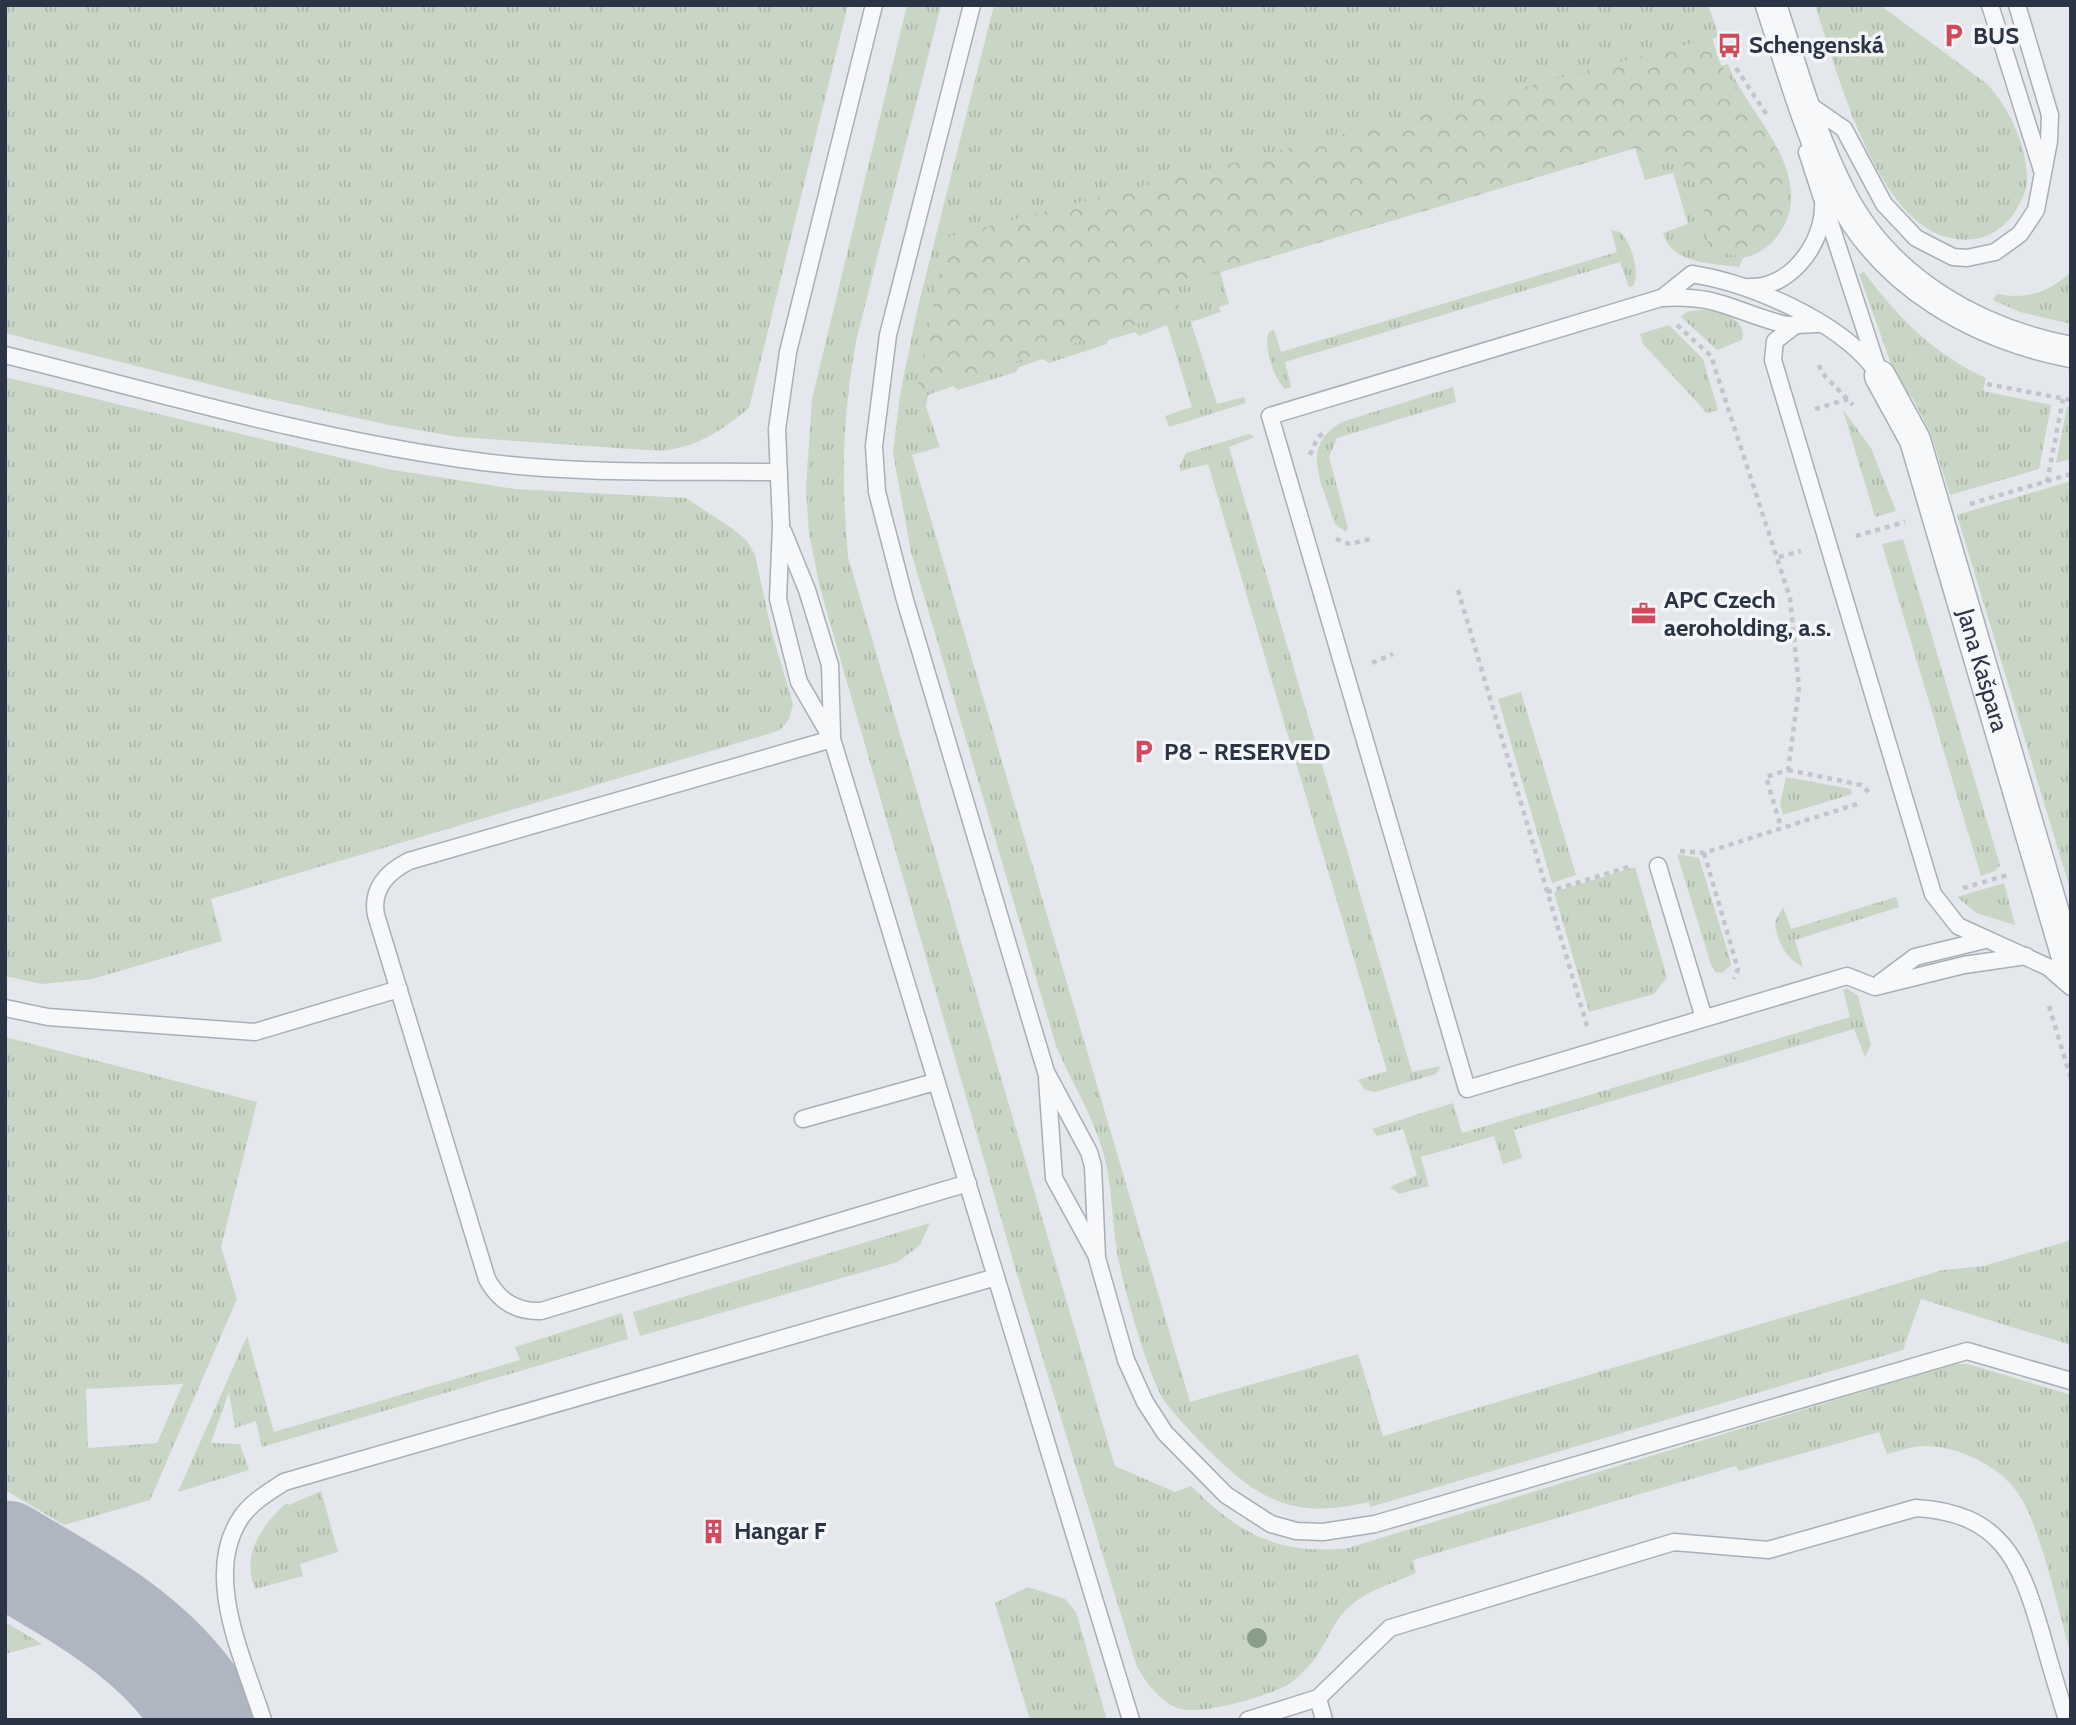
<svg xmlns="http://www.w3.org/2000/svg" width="2076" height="1725" font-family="Cabin,sans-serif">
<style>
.grass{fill:url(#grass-tufts);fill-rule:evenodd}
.forest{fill:url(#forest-crowns)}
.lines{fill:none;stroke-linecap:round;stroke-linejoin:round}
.taxiway{stroke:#b0b6c1;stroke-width:105}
.lane-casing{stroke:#a9aeb7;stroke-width:19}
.street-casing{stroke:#a9aeb7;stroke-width:33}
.path{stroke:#c2c5cb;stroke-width:4.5;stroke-dasharray:5 5;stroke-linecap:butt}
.lane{stroke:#f7f8fa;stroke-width:16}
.street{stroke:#f7f8fa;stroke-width:30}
.tree{fill:#899d89}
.labels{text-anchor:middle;stroke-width:7;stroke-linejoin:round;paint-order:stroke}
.poi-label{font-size:24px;font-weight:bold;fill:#2b3445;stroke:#f4f6f9;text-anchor:start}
.street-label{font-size:24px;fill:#2b3445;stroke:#f4f6f9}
</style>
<defs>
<pattern id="grass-tufts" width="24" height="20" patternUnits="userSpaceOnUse" patternTransform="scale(1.75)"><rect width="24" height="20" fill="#c9d6c5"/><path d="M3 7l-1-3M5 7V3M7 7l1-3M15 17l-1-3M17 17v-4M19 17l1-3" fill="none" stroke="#adb8ab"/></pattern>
<pattern id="forest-crowns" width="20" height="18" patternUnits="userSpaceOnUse" patternTransform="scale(1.75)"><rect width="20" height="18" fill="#c9d6c5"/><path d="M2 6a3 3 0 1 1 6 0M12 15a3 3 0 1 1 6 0" fill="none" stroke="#adb8ab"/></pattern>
</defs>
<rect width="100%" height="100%" fill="#e4e7ec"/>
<g class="grass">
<path d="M 5,5 L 848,5 L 749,408 C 721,431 697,447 661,451 L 459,437 L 389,425 L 252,395 L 5,333 Z"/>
<path d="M 907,5 L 941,5 L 857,337 C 842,418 841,474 848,557 L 1115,1466 L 1175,1492 L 1191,1486 C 1239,1534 1280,1556 1348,1548 L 1954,1364 L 1968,1364 L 2071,1395 L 2071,1654 C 2057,1608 2045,1543 2023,1501 C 2005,1468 1961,1446 1924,1446 C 1912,1446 1899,1451 1887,1454 L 1879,1432 L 1739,1471 L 1736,1466 L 1413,1560 L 1416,1573 C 1394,1583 1367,1590 1349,1607 C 1331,1623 1325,1650 1307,1668 C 1299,1676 1292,1683 1282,1688 C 1260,1698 1200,1716 1178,1708 C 1160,1702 1146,1682 1137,1667 L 1016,1271 L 820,588 L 809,534 L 806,489 L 812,399 Z"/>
<path d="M 994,5 L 1708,5 L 1719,36 L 1712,39 L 1721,66 L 1728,64 C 1748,116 1816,170 1781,230 C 1773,245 1759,254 1743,258 L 1739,267 C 1713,263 1672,265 1663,233 L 1688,224 L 1673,173 L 1645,180 L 1635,148 L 1220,271 L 1229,304 L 1219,307 L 1221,312 L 1191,322 L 1217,404 L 1244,397 L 1246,403 L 1169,427 L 1165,416 L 1192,407 L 1167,325 L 1139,336 L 1135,332 L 1108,340 L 1107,344 L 1049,363 L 1043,359 L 1019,367 L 1016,372 L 958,390 L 953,386 L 928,395 L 926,407 L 940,447 L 912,455 L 1190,1402 L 1358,1354 L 1383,1436 L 1943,1270 L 1984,1266 L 2071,1240 L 2071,1345 L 1921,1299 L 1903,1350 L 1370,1507 L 1369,1502 C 1304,1517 1268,1507 1220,1461 C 1201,1442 1182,1424 1166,1403 C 1149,1381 1122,1282 1117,1252 C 1112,1219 1112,1183 1103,1152 C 1093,1115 1071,1081 1056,1046 L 911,552 L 893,453 L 900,395 L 917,311 Z"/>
<path d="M 1815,5 L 1880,5 L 1987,84 C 2009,107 2028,148 2027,181 C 2027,190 2021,202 2016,210 C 1992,250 1942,247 1911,216 C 1863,168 1836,70 1815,5 Z"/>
<path d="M 1611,230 L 1620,232 C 1631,242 1641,273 1633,286 L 1629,287 L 1620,262 L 1285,362 L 1291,387 L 1285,389 C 1274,380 1263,345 1269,332 L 1274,330 L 1281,352 L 1617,252 Z"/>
<path d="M 1864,272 C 1897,317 1935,355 1986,378 L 1983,391 L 2051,405 L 2039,469 L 1950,495 L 1931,434 L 1913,399 L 1896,378 L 1859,274 Z"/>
<path d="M 2071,272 L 2071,324 L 2020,312 L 1993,300 L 1997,294 C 2027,300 2049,292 2071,272 Z"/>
<path d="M 1699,310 C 1716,309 1748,317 1742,340 L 1717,350 L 1681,317 L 1686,312 Z"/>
<path d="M 1669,325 L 1703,359 L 1718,410 L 1707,413 L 1643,344 L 1640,334 Z"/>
<path d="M 5,377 L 387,469 L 515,489 L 686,498 L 733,529 L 747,541 L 755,555 L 772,633 L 793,704 L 789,719 L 780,730 L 768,734 L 211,899 L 222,941 L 92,979 L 42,984 L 5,976 Z"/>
<path d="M 1453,387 L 1456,402 L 1337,438 L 1329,457 L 1348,528 L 1346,532 L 1335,524 C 1323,484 1298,447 1342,422 Z"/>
<path d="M 2067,407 L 2071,407 L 2071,459 L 2056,463 Z"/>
<path d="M 1843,410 L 1871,448 L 1896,511 L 1875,517 Z"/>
<path d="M 1249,434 L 1255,437 L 1229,447 L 1412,1072 L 1441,1066 L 1436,1074 L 1375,1092 L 1365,1090 L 1358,1080 L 1387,1071 L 1208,464 L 1181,471 L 1179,467 L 1186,453 Z"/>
<path d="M 2071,481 L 2071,892 L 1957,515 Z"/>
<path d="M 1903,539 L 2000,865 L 1995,871 L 1981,876 L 1882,544 Z"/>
<path d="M 1521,692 L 1576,875 L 1552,883 L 1498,699 Z"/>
<path d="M 1786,777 L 1851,789 L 1852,794 L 1783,815 L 1780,804 Z"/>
<path d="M 1677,854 L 1699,858 L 1730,959 L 1731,965 L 1722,973 L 1716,972 L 1711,965 Z"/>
<path d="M 1635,867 L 1667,977 L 1654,994 L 1589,1012 L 1554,892 Z"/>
<path d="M 2004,883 L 2015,925 L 1976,913 L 1957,897 Z"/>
<path d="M 1896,897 L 1899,907 L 1795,940 L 1803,967 C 1785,958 1777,941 1775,922 L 1783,907 L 1791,929 Z"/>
<path d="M 1847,988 L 1858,996 L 1871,1045 L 1865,1057 L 1854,1029 L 1514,1130 L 1522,1158 L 1503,1164 L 1494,1136 L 1421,1157 L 1429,1186 L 1399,1194 L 1390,1187 L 1417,1175 L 1403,1129 L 1377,1136 L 1372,1129 L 1453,1103 L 1462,1133 L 1850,1017 L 1843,990 Z"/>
<path d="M 5,1037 L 257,1102 L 221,1247 L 237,1299 L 150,1500 L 64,1525 L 5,1490 ZM 183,1384 L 157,1443 L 88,1448 L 86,1389 Z"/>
<path d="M 930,1223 L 920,1245 L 898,1262 L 640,1336 L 633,1312 Z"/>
<path d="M 622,1313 L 628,1339 L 262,1447 L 256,1421 L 235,1428 L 229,1392 L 211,1443 L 240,1444 L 249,1470 L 178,1492 L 247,1336 L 274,1432 L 520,1360 L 515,1347 Z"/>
<path d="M 321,1491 L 338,1552 L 300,1564 L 303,1576 L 255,1589 C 241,1554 261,1527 286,1503 L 289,1505 Z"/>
<path d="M 1028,1587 L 1065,1599 L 1076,1612 L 1107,1720 L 1030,1720 L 995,1603 Z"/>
<path d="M 5,1622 L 42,1644 L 5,1654 Z"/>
</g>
<path class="forest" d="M 1712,38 C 1715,48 1718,60 1723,68 C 1750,112 1823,186 1775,238 C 1750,265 1739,257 1708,248 L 1706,217 L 1691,169 L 1635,148 L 1174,286 L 1180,311 L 916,392 L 947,237 Z"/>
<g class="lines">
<path class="taxiway" d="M 5,1553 C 80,1598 163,1640 207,1720"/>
<defs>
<g id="lane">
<path d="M 874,5 L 788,352 L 777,429 L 781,525 L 778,599 L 799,682 L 832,739 L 996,1277"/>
<path d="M 972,5 L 888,335 L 874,446 L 877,492 L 905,600 L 1046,1072 L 1089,1152 L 1093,1166 L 1097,1258 L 1126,1360 L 1145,1402 L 1165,1433 L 1226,1495 L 1271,1524 L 1296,1531 L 1323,1532 L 1375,1524 L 1967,1351 L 2071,1381"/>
<path d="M 1990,5 L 2042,170"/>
<path d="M 1805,102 L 1844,129 L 1884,204 L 1916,238 L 1953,257 L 1967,258 L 1995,252 L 2020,234 L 2036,210 L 2049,141 L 2050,115 L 2017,5"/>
<path d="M 1807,152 L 1880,376"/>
<path d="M 1749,287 C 1789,289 1823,245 1823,206"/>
<path d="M 1662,298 L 1692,274 C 1750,283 1838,321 1874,368"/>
<path d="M 1797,324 L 1775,341 L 1773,360 L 1933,894 L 1958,926 L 2048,967 L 2071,987"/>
<path d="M 1818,324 C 1806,324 1791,327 1779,323 C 1731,310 1716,294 1661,298 L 1270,416 L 1467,1089 L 1847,976 L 1875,987 L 1964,965 L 2026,956"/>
<path d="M 5,355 C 156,392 307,437 461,459 C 566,475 674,471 779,472"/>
<path d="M 783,531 L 807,590 L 830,665 L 832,735"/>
<path d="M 832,739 L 409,861 C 387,872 371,889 376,915 L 487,1279 C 499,1301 516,1312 541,1311 L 968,1183"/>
<path d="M 1658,866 L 1704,1018"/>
<path d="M 1880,983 L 1915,957 L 1985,940"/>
<path d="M 5,1008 L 48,1017 L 255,1032 L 399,989"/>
<path d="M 1047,1079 L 1054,1178 L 1095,1253"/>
<path d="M 803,1119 L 935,1082"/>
<path d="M 1318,1698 L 1324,1720"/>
<path d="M 263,1720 C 244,1659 201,1574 242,1516 C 253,1501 269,1492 284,1482 L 996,1277 L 1131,1720"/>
<path d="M 1248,1720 L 1318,1698 L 1390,1628 L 1674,1542 L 1768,1550 L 1916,1508 C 2001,1513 2020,1560 2041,1632 C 2049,1661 2058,1691 2067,1720"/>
</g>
<g id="street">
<path d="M 1771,5 C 1792,69 1810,135 1841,195 C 1886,283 1977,334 2071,352"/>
<path id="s1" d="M 1880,376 L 1915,440 L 2071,971"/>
</g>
</defs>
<use href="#lane" class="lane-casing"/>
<use href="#street" class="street-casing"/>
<g class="path">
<path d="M 1736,68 L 1767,115"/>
<path d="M 1677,325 L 1711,356 L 1790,598 L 1799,688 L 1788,770 L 1766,777 L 1781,827"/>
<path d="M 1819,365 L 1822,373 L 1853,405"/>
<path d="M 1987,384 L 2071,400"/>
<path d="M 1815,409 L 1848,399"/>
<path d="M 1310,455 L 1317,439 L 1326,430"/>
<path d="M 2047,482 L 2063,399"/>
<path d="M 1970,504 L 2071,474"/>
<path d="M 1856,536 L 1905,522"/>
<path d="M 1336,539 L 1350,544 L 1370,539"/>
<path d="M 1779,557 L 1801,551"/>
<path d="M 1458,590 L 1587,1026"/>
<path d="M 1372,663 L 1393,654"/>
<path d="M 1788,770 L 1861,785 L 1872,795"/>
<path d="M 1680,851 L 1704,853 L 1857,804"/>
<path d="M 1704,853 L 1738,969 L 1734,979"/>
<path d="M 1963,888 L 2008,875"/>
<path d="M 1547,892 L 1632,866"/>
<path d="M 2049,1006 L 2071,1079"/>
</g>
<use href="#lane" class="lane"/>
<use href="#street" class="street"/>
</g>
<circle class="tree" cx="1257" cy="1638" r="10"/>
<defs>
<symbol id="parking-bare" viewBox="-9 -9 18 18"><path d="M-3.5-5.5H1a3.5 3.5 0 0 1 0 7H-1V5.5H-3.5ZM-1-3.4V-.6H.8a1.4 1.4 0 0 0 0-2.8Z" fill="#d1495b" stroke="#f4f6f9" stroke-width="2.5" paint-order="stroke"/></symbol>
<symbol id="bus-bare" viewBox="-9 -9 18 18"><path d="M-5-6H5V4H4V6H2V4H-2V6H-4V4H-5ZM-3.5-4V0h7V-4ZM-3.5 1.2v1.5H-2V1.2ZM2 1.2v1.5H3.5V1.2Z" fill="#d1495b" stroke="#f4f6f9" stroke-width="2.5" paint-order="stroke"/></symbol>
<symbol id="office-bare" viewBox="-9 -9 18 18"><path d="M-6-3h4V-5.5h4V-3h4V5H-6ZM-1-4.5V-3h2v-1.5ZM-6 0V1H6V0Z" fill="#d1495b" stroke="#f4f6f9" stroke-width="2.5" paint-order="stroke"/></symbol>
<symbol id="building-bare" viewBox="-9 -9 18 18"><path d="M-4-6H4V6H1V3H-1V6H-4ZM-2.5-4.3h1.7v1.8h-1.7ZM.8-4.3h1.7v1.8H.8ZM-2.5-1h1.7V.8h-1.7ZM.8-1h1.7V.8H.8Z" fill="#d1495b" stroke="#f4f6f9" stroke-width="2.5" paint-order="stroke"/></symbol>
</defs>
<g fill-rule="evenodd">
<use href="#parking-bare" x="1936" y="18" width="35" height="35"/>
<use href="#bus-bare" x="1712" y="28" width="35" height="35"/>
<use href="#office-bare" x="1626" y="596" width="35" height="35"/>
<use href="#parking-bare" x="1126" y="734" width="35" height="35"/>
<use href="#building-bare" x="696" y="1514" width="35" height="35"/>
</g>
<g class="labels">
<g class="poi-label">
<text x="1973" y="44">BUS</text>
<text x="1749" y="53">Schengenská</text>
<text x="1664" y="608">APC Czech<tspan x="1664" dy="28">aeroholding, a.s.</tspan></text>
<text x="1164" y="760">P8 - RESERVED</text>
<text x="734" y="1539">Hangar F</text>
</g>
<g class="street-label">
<text dy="8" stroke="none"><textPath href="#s1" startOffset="313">Jana Kašpara</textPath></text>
</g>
</g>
<rect width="2076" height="1725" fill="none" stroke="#2b3445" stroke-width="14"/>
</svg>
